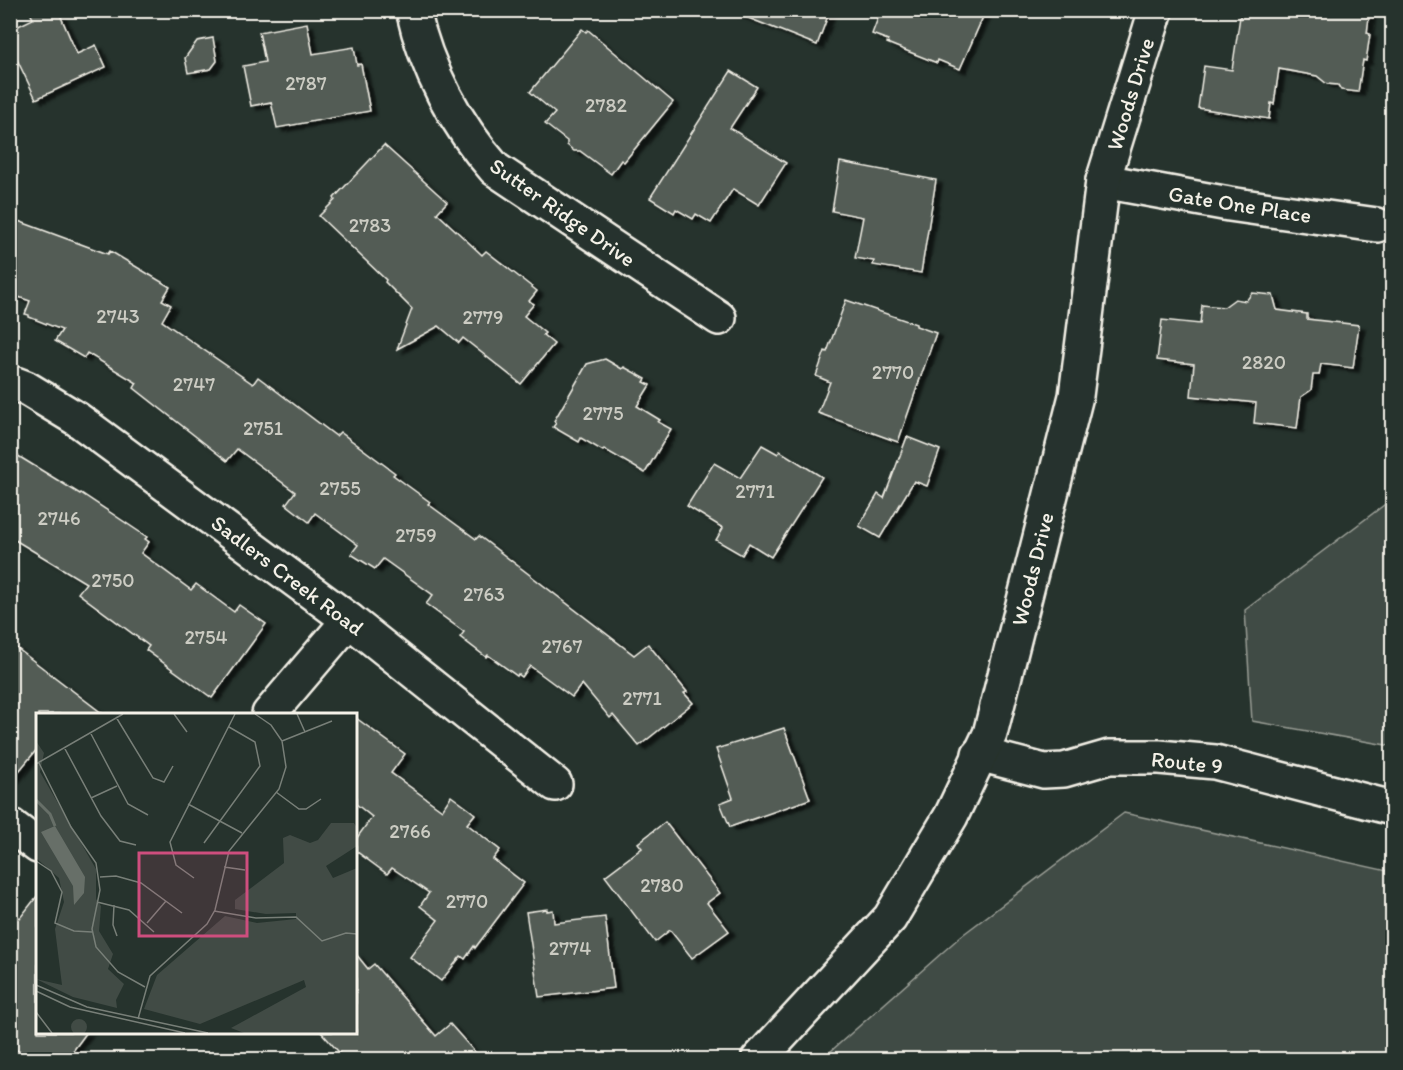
<svg xmlns="http://www.w3.org/2000/svg" width="1403" height="1070" font-family="Itim,sans-serif">
<style>
.green{fill:#414b45;stroke:#9a9e96;stroke-width:1.5}
.building{fill:#525c55;stroke:#f4f1e8;stroke-width:1.5;filter:url(#shadow)}
.lines{fill:none;stroke-linecap:round;stroke-linejoin:round}
.minor-casing{stroke:#f4f1e8;stroke-width:38}
.minor{stroke:#26332d;stroke-width:33}
.labels{text-anchor:middle;stroke-width:4.5;stroke-linejoin:round;paint-order:stroke}
.number-label{font-size:20px;fill:#ccccc3}
.street-label{font-size:22px;fill:#f4f1e8;stroke:#26332d}
.inset-river{fill:none;stroke:#676f68;stroke-width:3}
.inset-road{fill:none;stroke:#787f78;stroke-width:1.5}
.view{fill:#ce4e7e;fill-opacity:0.15;stroke:#ce4e7e;stroke-width:3}
.inset-edge{fill:none;stroke:#f4f1e8;stroke-width:3}
</style>
<defs>
<filter id="shadow"><feDropShadow dx="6" dy="4" stdDeviation="1.5" flood-color="#0009"/></filter>
</defs>
<rect width="100%" height="100%" fill="#26332d"/>
<filter id="ink" filterUnits="userSpaceOnUse"><feTurbulence type="fractalNoise" baseFrequency=".0167" numOctaves="2"/><feDisplacementMap in="SourceGraphic" scale="12" xChannelSelector="R" yChannelSelector="G"/><feConvolveMatrix kernelMatrix="1 2 1 2 8 2 1 2 1" color-interpolation-filters="sRGB"/></filter>
<g filter="url(#ink)">
<g class="green">
<path d="M 1392,499 L 1392,746 L 1252,721 L 1245,610 Z"/>
<path d="M 1124,813 L 1392,872 L 1392,1059 L 822,1059 L 961,936 Z"/>
</g>
<g class="building">
<path d="M 29,10 L 58,10 L 77,54 L 96,45 L 106,67 L 36,99 L 10,45 L 10,30 L 33,19 Z"/>
<path d="M 733,10 L 830,10 L 817,45 L 733,12 Z"/>
<path d="M 881,10 L 986,10 L 960,69 L 938,60 L 937,63 L 887,43 L 888,40 L 872,34 Z"/>
<path d="M 1241,10 L 1370,10 L 1367,33 L 1370,34 L 1366,61 L 1363,60 L 1358,92 L 1341,90 L 1338,85 L 1327,84 L 1317,76 L 1279,69 L 1274,104 L 1271,103 L 1269,119 L 1198,108 L 1204,66 L 1232,70 Z"/>
<path d="M 307,23 L 313,54 L 354,47 L 357,65 L 361,64 L 370,111 L 277,128 L 271,102 L 251,106 L 243,66 L 265,62 L 259,32 Z"/>
<path d="M 582,29 L 586,32 L 588,30 L 673,102 L 624,162 L 621,160 L 611,174 L 580,151 L 574,151 L 567,145 L 567,141 L 545,124 L 555,113 L 530,92 Z"/>
<path d="M 213,38 L 217,61 L 211,69 L 188,73 L 185,58 L 197,41 Z"/>
<path d="M 731,71 L 757,87 L 730,128 L 786,163 L 759,205 L 733,189 L 711,223 L 696,214 L 693,219 L 676,209 L 674,213 L 650,198 Z"/>
<path d="M 384,145 L 447,202 L 437,213 L 482,255 L 486,251 L 537,291 L 529,301 L 534,304 L 524,316 L 545,333 L 543,335 L 554,344 L 521,384 L 463,338 L 459,343 L 439,326 L 397,349 L 412,309 L 385,282 L 386,280 L 319,216 L 335,200 L 334,198 Z"/>
<path d="M 840,162 L 936,180 L 921,273 L 873,265 L 874,261 L 855,258 L 863,217 L 832,211 Z"/>
<path d="M 10,218 L 108,254 L 110,251 L 170,287 L 162,300 L 171,305 L 162,321 L 253,384 L 258,377 L 336,436 L 340,432 L 395,473 L 393,475 L 430,502 L 428,504 L 476,539 L 479,536 L 634,655 L 648,644 L 687,692 L 684,693 L 693,703 L 639,746 L 613,715 L 610,718 L 582,684 L 572,697 L 530,666 L 522,677 L 518,674 L 517,676 L 488,655 L 486,657 L 460,637 L 464,632 L 426,604 L 433,595 L 383,559 L 375,569 L 351,554 L 358,545 L 315,513 L 309,522 L 286,504 L 295,492 L 237,449 L 227,461 L 134,388 L 137,383 L 87,353 L 84,358 L 55,341 L 62,330 L 29,317 L 29,315 L 25,314 L 30,301 L 10,294 Z"/>
<path d="M 1252,293 L 1273,295 L 1277,310 L 1307,314 L 1307,319 L 1359,325 L 1353,368 L 1321,364 L 1319,375 L 1313,375 L 1311,390 L 1301,397 L 1297,428 L 1254,423 L 1256,403 L 1191,396 L 1194,364 L 1157,360 L 1162,320 L 1200,324 L 1202,305 L 1224,307 L 1235,299 L 1246,301 Z"/>
<path d="M 846,300 L 916,324 L 916,326 L 936,333 L 898,442 L 818,413 L 830,382 L 816,376 L 825,351 L 827,352 Z"/>
<path d="M 605,359 L 622,369 L 624,367 L 646,379 L 644,382 L 650,385 L 637,406 L 660,420 L 658,422 L 671,429 L 645,473 L 604,449 L 603,451 L 581,438 L 579,442 L 553,427 L 556,423 L 554,421 L 587,364 Z"/>
<path d="M 907,437 L 940,450 L 927,486 L 914,481 L 880,538 L 859,526 L 878,494 L 884,498 Z"/>
<path d="M 762,445 L 778,454 L 780,451 L 822,477 L 771,557 L 749,543 L 742,555 L 716,540 L 723,528 L 687,506 L 714,463 L 740,478 Z"/>
<path d="M 10,451 L 80,494 L 81,493 L 147,537 L 145,539 L 149,542 L 141,553 L 191,590 L 196,584 L 234,612 L 239,605 L 266,624 L 212,698 L 146,650 L 149,646 L 78,593 L 86,583 L 10,537 Z"/>
<path d="M 10,643 L 103,714 L 38,714 L 38,748 L 10,782 Z"/>
<path d="M 356,718 L 405,754 L 391,773 L 442,810 L 451,796 L 470,810 L 475,814 L 467,824 L 500,850 L 493,859 L 524,883 L 475,948 L 474,946 L 465,959 L 461,956 L 441,981 L 410,957 L 438,920 L 420,906 L 429,893 L 392,868 L 387,874 L 356,851 L 356,839 L 372,817 L 356,804 Z"/>
<path d="M 784,728 L 810,799 L 730,827 L 720,803 L 733,798 L 716,749 Z"/>
<path d="M 665,822 L 720,893 L 707,903 L 729,931 L 692,958 L 670,930 L 655,942 L 605,876 L 642,848 L 638,843 Z"/>
<path d="M 38,895 L 38,1032 L 87,1032 L 67,1059 L 30,1059 L 10,1045 L 10,910 L 20,918 Z"/>
<path d="M 547,909 L 547,911 L 553,910 L 554,923 L 605,917 L 614,988 L 539,997 L 526,912 Z"/>
<path d="M 356,954 L 368,969 L 374,964 L 436,1036 L 450,1024 L 481,1059 L 345,1059 L 321,1032 L 356,1032 Z"/>
</g>
<g class="lines">
<defs>
<g id="minor">
<path d="M 413,10 C 426,69 456,125 495,169 L 719,318"/>
<path d="M 1103,181 L 1229,204 L 1377,225"/>
<path d="M 10,382 L 26,388 L 77,419 L 349,620 L 555,784"/>
<path d="M 269,714 L 349,620"/>
<path d="M 979,754 L 1044,771 L 1064,770 L 1109,757 L 1159,757 L 1215,762 L 1392,808"/>
<path d="M 10,825 L 38,846"/>
<path d="M 758,1060 L 890,918 L 951,816 L 990,734 L 1076,396 L 1103,181 L 1156,10"/>
</g>
</defs>
<use href="#minor" class="minor-casing"/>
<use href="#minor" class="minor"/>
</g>
</g>
<g class="labels">
<g class="number-label">
<text x="306" y="90">2787</text>
<text x="606" y="112">2782</text>
<text x="370" y="232">2783</text>
<text x="118" y="323">2743</text>
<text x="483" y="324">2779</text>
<text x="1264" y="369">2820</text>
<text x="893" y="379">2770</text>
<text x="194" y="391">2747</text>
<text x="603" y="420">2775</text>
<text x="263" y="435">2751</text>
<text x="340" y="495">2755</text>
<text x="755" y="498">2771</text>
<text x="59" y="525">2746</text>
<text x="416" y="542">2759</text>
<text x="113" y="587">2750</text>
<text x="484" y="601">2763</text>
<text x="206" y="644">2754</text>
<text x="562" y="653">2767</text>
<text x="642" y="705">2771</text>
<text x="410" y="838">2766</text>
<text x="662" y="892">2780</text>
<text x="467" y="908">2770</text>
<text x="570" y="955">2774</text>
</g>
<g class="street-label">
<text transform="translate(1130 94) rotate(-73)" y="8">Woods Drive</text>
<text transform="translate(1240 204) rotate(9)" y="8">Gate One Place</text>
<text transform="translate(563 212) rotate(35)" y="8">Sutter Ridge Drive</text>
<text transform="translate(1032 569) rotate(-76)" y="8">Woods Drive</text>
<text transform="translate(288 575) rotate(37)" y="8">Sadlers Creek Road</text>
<text transform="translate(1187 762) rotate(6)" y="8">Route 9</text>
</g>
</g>
<g transform="translate(36 713)">
<rect width="321" height="321" fill="#26332d"/>
<path d="M 0,28 L 8,40 L 4,59 L 60,156 L 60,186 L 65,193 L 63,218 L 77,241 L 72,256 L 88,271 L 80,287 L 81,295 L 37,284 L 0,266 L 26,272 L 19,216 L 28,189 L 23,165 L 0,145 ZM 295,110 L 318,110 L 321,115 L 321,133 L 290,153 L 297,165 L 321,155 L 321,320 L 208,320 L 195,315 L 270,274 L 268,267 L 164,311 L 108,296 L 121,262 L 189,203 L 221,210 L 260,206 L 260,200 L 230,201 L 199,196 L 199,187 L 248,150 L 247,125 L 254,122 L 274,130 L 282,127 ZM35 314a8 8 0 1 1 16 0a8 8 0 1 1-16 0Z" fill="#414b45"/>
<path d="M 19,113 L 49,164 L 48,180 L 38,192 L 37,173 L 5,119 Z" fill="#676f68"/>
<path class="inset-river" d="M 0,87 L 14,101 L 19,113"/>
<path class="inset-road" d="M 138,1 L 151,19M 261,1 L 269,19M 80,4 L 117,65 L 128,69 L 137,53M 54,19 L 92,91 L 112,102M 246,28 L 296,8M 28,34 L 65,103 L 84,128 L 100,132M 3,50 L 35,114 L 60,150 L 64,177 L 56,216 L 60,234 L 82,259 L 109,274M 0,51 L 87,1M 240,79 L 263,96 L 270,96 L 285,86M 55,85 L 81,73M 152,91 L 206,120M 168,130 L 224,53 L 219,29 L 193,14M 0,148 L 15,158 L 26,179 L 19,210 L 38,218 L 56,219M 188,154 L 209,157M 64,164 L 80,163 L 105,170 L 146,200M 158,165 L 140,152 L 134,129 L 199,1M 61,189 L 93,197 L 118,219M 78,192 L 77,212 L 81,223M 178,198 L 220,205 L 260,204 L 286,228 L 310,220 L 321,221M 111,210 L 130,188M 0,272 L 51,294 L 172,320M 0,278 L 34,294 L 149,320M 0,299 L 16,320M 102,306 L 114,263 L 171,211 L 179,197 L 193,138 L 243,76 L 250,54 L 246,28 L 235,12 L 219,1"/>
<path class="view" d="M 103,140 L 211,140 L 211,223 L 103,223 Z"/>
<rect width="321" height="321" class="inset-edge"/>
</g>
<rect width="1403" height="1070" fill="none" stroke="#26332d" stroke-width="36"/>
<rect x="18" y="18" width="1367" height="1034" fill="none" stroke="#f4f1e8" stroke-width="2" filter="url(#ink)"/>
</svg>
